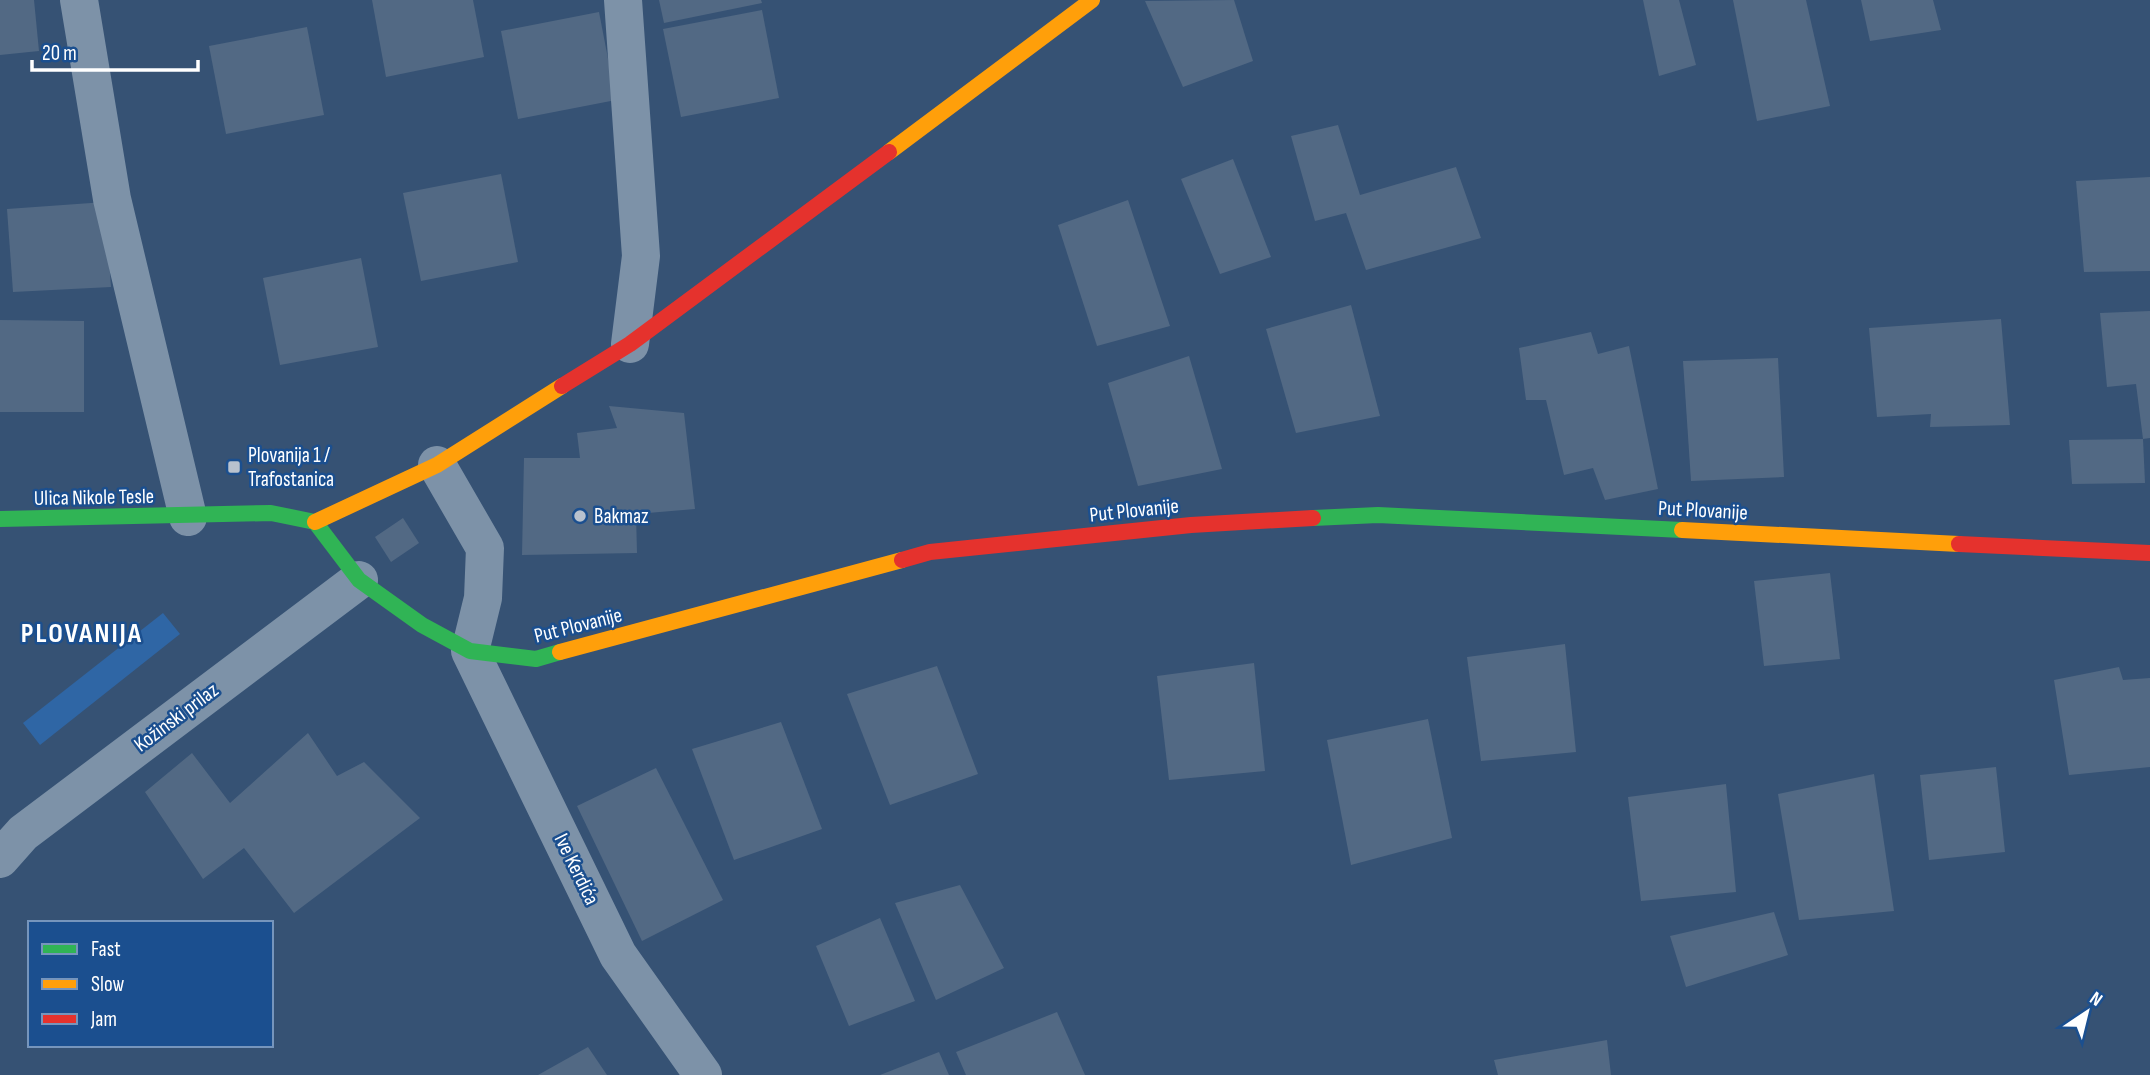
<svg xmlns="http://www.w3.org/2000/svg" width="2150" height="1075" font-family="'Sofia Sans Condensed',sans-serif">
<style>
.green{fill:#2f66a5}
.building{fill:#526984}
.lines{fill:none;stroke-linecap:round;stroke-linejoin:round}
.street{stroke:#7d92a8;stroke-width:38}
.fast{stroke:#30b455;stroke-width:16}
.slow{stroke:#ff9f0a;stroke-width:16}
.jam{stroke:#e5322d;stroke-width:16}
.poi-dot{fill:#b9c2ce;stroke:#1b4f8f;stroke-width:2.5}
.labels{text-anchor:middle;stroke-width:5;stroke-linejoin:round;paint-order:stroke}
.poi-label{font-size:21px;fill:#fff;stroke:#1b4f8f;text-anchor:start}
.street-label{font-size:21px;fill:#fff;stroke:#1b4f8f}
.district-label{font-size:28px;font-weight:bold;letter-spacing:2px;fill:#fff;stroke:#1b4f8f}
</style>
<rect width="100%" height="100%" fill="#365274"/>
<path class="green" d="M 163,613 L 180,634 L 40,745 L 23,723 Z"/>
<g class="building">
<path d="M 0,0 L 34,0 L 39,51 L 0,55 Z"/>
<path d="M 372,0 L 473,0 L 484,57 L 386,77 Z"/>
<path d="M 659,0 L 761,0 L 762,3 L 664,23 Z"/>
<path d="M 1234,0 L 1253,61 L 1183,87 L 1145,1 Z"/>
<path d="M 1643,0 L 1679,0 L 1696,65 L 1659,76 Z"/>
<path d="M 1733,0 L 1806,0 L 1830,106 L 1757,121 Z"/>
<path d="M 1861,0 L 1933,0 L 1941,30 L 1870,41 Z"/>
<path d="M 762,10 L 779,98 L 681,117 L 663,29 Z"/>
<path d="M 599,12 L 616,100 L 518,119 L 501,31 Z"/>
<path d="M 307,27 L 324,115 L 226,134 L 209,46 Z"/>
<path d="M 1338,125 L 1360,195 L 1456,167 L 1481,238 L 1366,270 L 1346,213 L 1315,221 L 1291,136 Z"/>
<path d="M 1233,159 L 1271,257 L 1220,274 L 1181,179 Z"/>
<path d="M 501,174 L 518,262 L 421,281 L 403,193 Z"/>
<path d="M 2150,177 L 2150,271 L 2084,272 L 2076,181 Z"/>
<path d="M 1128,200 L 1170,326 L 1097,346 L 1058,225 Z"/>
<path d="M 105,202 L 111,287 L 13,292 L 7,209 Z"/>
<path d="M 361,258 L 378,347 L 280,365 L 263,278 Z"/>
<path d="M 1351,305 L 1380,416 L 1296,433 L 1266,329 Z"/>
<path d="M 2150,311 L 2150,438 L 2143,439 L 2136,384 L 2107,387 L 2100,313 Z"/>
<path d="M 2001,319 L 2010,425 L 1930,427 L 1931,414 L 1877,417 L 1869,328 Z"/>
<path d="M 0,320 L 84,321 L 84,412 L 0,412 Z"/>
<path d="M 1591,332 L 1598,354 L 1629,346 L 1658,489 L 1605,500 L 1593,468 L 1564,475 L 1546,400 L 1526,400 L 1519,348 Z"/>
<path d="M 1189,356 L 1222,469 L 1138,486 L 1108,383 Z"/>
<path d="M 1778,358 L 1784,477 L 1691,481 L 1683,361 Z"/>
<path d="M 609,406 L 684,413 L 695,509 L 636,514 L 637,553 L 522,555 L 524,458 L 580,458 L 577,433 L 617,428 Z"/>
<path d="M 2143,439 L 2145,483 L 2072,484 L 2069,440 Z"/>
<path d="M 403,518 L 419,543 L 391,562 L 375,537 Z"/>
<path d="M 1830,573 L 1840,659 L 1764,666 L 1754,581 Z"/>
<path d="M 1565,644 L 1576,752 L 1481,761 L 1467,657 Z"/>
<path d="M 1254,663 L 1265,771 L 1169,780 L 1157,676 Z"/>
<path d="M 937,666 L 978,774 L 890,805 L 847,694 Z"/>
<path d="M 2119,667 L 2123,680 L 2150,678 L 2150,767 L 2069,775 L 2054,680 Z"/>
<path d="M 1428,719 L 1452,838 L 1351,865 L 1327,740 Z"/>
<path d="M 781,722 L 822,829 L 734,860 L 692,749 Z"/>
<path d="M 308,733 L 337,776 L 364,762 L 420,818 L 294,913 L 244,848 L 203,879 L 145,792 L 192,753 L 230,803 Z"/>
<path d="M 1996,767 L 2005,852 L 1929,860 L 1920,775 Z"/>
<path d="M 656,768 L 723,900 L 642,941 L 577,806 Z"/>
<path d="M 1874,774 L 1894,911 L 1799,920 L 1778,794 Z"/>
<path d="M 1726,784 L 1736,892 L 1641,901 L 1628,797 Z"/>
<path d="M 960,885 L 1004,968 L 936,1000 L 895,903 Z"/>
<path d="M 1774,912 L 1788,955 L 1686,987 L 1670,936 Z"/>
<path d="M 880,918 L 915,1001 L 849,1026 L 816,946 Z"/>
<path d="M 1057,1012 L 1085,1075 L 966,1075 L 956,1052 Z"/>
<path d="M 1607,1040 L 1611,1075 L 1498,1075 L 1494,1060 Z"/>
<path d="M 588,1047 L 607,1075 L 538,1075 Z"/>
<path d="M 939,1052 L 949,1075 L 880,1075 Z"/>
</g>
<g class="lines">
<g class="street">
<path d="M 79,0 L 112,199 L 188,517"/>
<path d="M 623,0 L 641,256 L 630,344"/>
<path d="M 437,465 L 485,548 L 483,598 L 470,651 L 618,955 L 703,1075"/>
<path d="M 0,859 L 23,833 L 359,580"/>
</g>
<g class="fast">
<path d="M 1313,518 L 1378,515 L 1682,530"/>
<path d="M 0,519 L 271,513 L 315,522 L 359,580 L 422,625 L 470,651 L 536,659 L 560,652"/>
</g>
<g class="slow">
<path d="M 889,152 L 1092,0"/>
<path d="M 315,522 L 437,465 L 562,386"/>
<path d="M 1682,530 L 1959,544"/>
<path d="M 560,652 L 902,560"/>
</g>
<g class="jam">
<path d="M 562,386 L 630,344 L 889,152"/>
<path d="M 1959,544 L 2150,553"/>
<path d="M 902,560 L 930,552 L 1191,525 L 1313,518"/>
</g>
</g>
<g class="poi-dot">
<rect x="227" y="460" width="14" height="14" rx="3.5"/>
<circle cx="580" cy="516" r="7"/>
</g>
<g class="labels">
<g class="poi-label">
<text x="248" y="462">Plovanija 1 /<tspan x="248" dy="24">Trafostanica</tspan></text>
<text x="594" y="523">Bakmaz</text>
</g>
<g class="street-label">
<text transform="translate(94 497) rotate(-1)" y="7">Ulica Nikole Tesle</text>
<text transform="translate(1134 510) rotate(-6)" y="7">Put Plovanije</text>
<text transform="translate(1703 510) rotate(3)" y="7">Put Plovanije</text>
<text transform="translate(578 625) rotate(-14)" y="7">Put Plovanije</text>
<text transform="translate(176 717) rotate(-37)" y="7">Kožinski prilaz</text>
<text transform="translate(577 869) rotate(64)" y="7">Ive Kerdića</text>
</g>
<g class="district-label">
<text x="82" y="642">PLOVANIJA</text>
</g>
</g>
<rect x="28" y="921" width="245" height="126" fill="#1b4f8f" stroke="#7695bc" stroke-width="2"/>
<rect x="42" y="944" width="35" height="10" fill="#30b455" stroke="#7695bc" stroke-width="2"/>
<text x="91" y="956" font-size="21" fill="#ffffff">Fast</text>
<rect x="42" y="979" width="35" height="10" fill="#ff9f0a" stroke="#7695bc" stroke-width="2"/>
<text x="91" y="991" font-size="21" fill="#ffffff">Slow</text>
<rect x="42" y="1014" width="35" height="10" fill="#e5322d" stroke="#7695bc" stroke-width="2"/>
<text x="91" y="1026" font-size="21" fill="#ffffff">Jam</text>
<g transform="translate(2087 1012) rotate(35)" stroke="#1b4f8f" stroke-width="5" paint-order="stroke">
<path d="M0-5L12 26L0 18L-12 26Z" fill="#ffffff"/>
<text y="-10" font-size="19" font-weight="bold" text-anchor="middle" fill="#ffffff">N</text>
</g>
<path d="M32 60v10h166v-10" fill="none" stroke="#ffffff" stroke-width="3.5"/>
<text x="42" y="60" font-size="21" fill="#ffffff" stroke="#1b4f8f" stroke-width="5" paint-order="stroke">20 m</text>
</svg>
